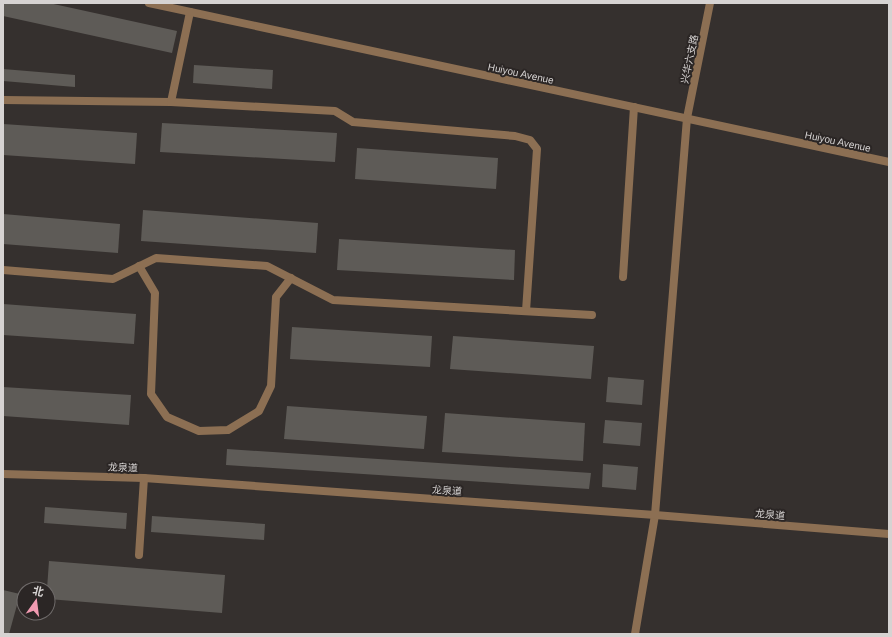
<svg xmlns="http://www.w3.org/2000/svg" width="892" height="637" font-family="Arial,'Noto Sans SC',sans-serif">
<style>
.building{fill:#5e5b57}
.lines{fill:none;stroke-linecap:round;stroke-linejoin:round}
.service{stroke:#8c6f53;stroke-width:8}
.minor{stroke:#8c6f53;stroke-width:8}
.tertiary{stroke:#8c6f53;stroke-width:8}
.labels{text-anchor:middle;stroke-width:4;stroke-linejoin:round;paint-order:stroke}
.street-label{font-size:10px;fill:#d6d3d2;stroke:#2b2625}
</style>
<rect width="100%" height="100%" fill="#35302e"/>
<g class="building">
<path d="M 3,3 L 49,3 L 177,31 L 172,53 L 3,16 Z"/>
<path d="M 194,65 L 273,70 L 272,89 L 193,83 Z"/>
<path d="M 3,69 L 75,75 L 75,87 L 3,81 Z"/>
<path d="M 162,123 L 337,133 L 335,162 L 160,152 Z"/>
<path d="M 3,124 L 137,133 L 135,164 L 3,155 Z"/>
<path d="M 357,148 L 498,158 L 496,189 L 355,179 Z"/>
<path d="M 143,210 L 318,223 L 316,253 L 141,241 Z"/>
<path d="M 3,214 L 120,224 L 118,253 L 3,244 Z"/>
<path d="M 339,239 L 515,250 L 514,280 L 337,270 Z"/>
<path d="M 3,304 L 136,314 L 134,344 L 3,335 Z"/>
<path d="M 292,327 L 432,336 L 430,367 L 290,359 Z"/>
<path d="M 453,336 L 594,346 L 591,379 L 450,369 Z"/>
<path d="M 608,377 L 644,380 L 642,405 L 606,402 Z"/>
<path d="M 3,387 L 131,395 L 129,425 L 3,416 Z"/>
<path d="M 287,406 L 427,416 L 424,449 L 284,439 Z"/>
<path d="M 445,413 L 585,423 L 583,461 L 442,452 Z"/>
<path d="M 605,420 L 642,423 L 640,446 L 603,443 Z"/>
<path d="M 227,449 L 591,473 L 589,489 L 226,465 Z"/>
<path d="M 603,464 L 638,467 L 636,490 L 602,487 Z"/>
<path d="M 45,507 L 127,513 L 126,529 L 44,523 Z"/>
<path d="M 152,516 L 265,524 L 264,540 L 151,532 Z"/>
<path d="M 49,561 L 225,575 L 222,613 L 48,599 L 48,589 L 47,589 Z"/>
<path d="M 3,590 L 20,594 L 9,634 L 3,634 Z"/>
</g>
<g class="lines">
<g class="service">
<path d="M 3,100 L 171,102 L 335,111 L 353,122 L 515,136 L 530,140 L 537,149 L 526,311"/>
<path d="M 171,102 L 190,12"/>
<path d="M 139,266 L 155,293 L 151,394 L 167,417 L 199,431 L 228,430 L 259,411 L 271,386 L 276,297 L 291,278"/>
<path d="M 3,270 L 113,279 L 156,258 L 267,266 L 333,300 L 592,315"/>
<path d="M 623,277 L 634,107"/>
<path d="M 139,555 L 144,478"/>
</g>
<path class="minor" d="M 635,634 L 655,515 L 687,118 L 710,3"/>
<g class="tertiary">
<path d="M 149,3 L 889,162"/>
<path d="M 3,474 L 144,478 L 655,515 L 889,534"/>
</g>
</g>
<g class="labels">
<g class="street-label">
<text transform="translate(689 59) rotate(-78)" y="4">兴华六支路</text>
<text transform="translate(521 73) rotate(12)" y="4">Huiyou Avenue</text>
<text transform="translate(838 141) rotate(12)" y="4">Huiyou Avenue</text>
<text transform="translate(123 467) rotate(2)" y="4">龙泉道</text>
<text transform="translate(447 490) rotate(4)" y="4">龙泉道</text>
<text transform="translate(770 514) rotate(5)" y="4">龙泉道</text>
</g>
</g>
<rect width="892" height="637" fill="none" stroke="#d6d3d2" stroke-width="8"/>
<g transform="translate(36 601) rotate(14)"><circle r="19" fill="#2b2625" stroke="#6f6b6a"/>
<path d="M0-3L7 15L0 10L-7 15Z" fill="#f19ab1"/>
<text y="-6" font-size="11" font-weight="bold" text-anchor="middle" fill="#d6d3d2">北</text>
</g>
</svg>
